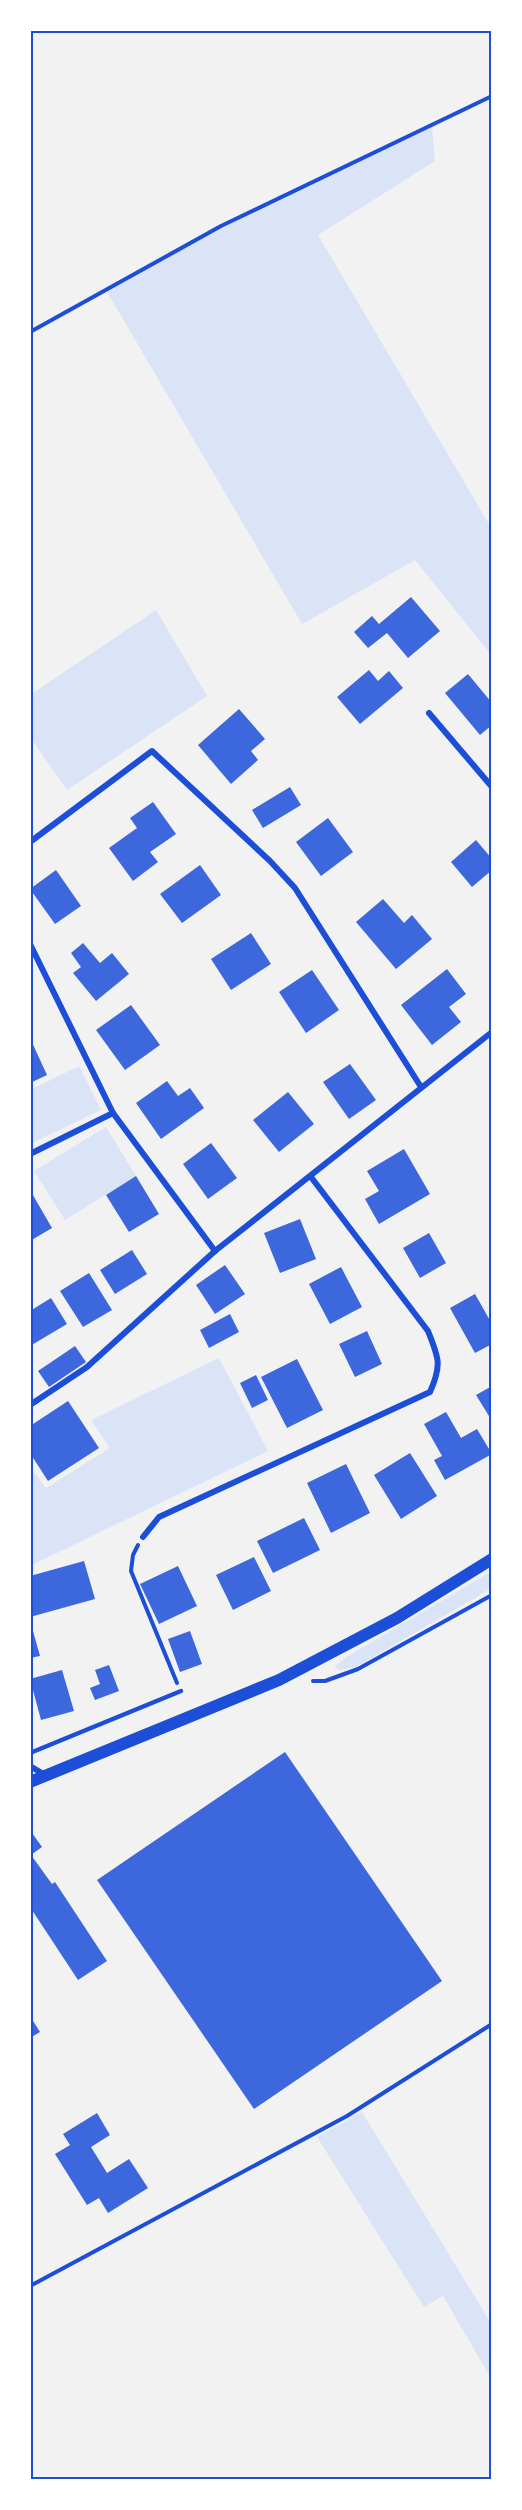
<svg xmlns="http://www.w3.org/2000/svg" width="522" height="2510" font-family="'IBM Plex Sans',sans-serif">
<style>
.green{fill:#dbe4f7}
.building{fill:#3d67dc}
.lines{fill:none;stroke-linecap:round;stroke-linejoin:round}
.path{stroke:#1d4ed8;stroke-width:4}
.service{stroke:#1d4ed8;stroke-width:4.5}
.minor{stroke:#1d4ed8;stroke-width:6}
.secondary{stroke:#1d4ed8;stroke-width:12}
.neatline{fill:none;stroke:#1d4ed8;stroke-width:2}
</style>
<rect width="100%" height="100%" fill="#f2f2f2"/>
<g class="green">
<path d="M 432,127 L 435,161 L 318,235 L 492,529 L 492,656 L 415,560 L 302,624 L 107,292 L 204,237 Z"/>
<path d="M 156,610 L 207,696 L 67,790 L 30,737 L 30,695 Z"/>
<path d="M 79,1066 L 101,1110 L 30,1144 L 30,1090 Z"/>
<path d="M 106,1127 L 136,1176 L 65,1220 L 34,1171 Z"/>
<path d="M 219,1358 L 268,1451 L 30,1566 L 30,1467 L 46,1488 L 110,1448 L 91,1420 Z"/>
<path d="M 492,1571 L 492,1588 L 356,1667 L 339,1670 L 334,1667 L 348,1656 Z"/>
<path d="M 362,2112 L 492,2325 L 492,2380 L 443,2296 L 424,2307 L 317,2137 Z"/>
</g>
<g class="building">
<path d="M 411,597 L 440,631 L 408,658 L 387,633 L 368,648 L 354,632 L 372,616 L 379,624 Z"/>
<path d="M 369,670 L 378,681 L 389,671 L 403,688 L 360,724 L 337,697 Z"/>
<path d="M 468,674 L 492,703 L 492,725 L 480,735 L 445,693 Z"/>
<path d="M 239,709 L 265,739 L 251,751 L 258,760 L 231,784 L 198,745 Z"/>
<path d="M 290,787 L 301,805 L 263,828 L 252,810 Z"/>
<path d="M 153,802 L 176,834 L 150,852 L 158,862 L 133,881 L 109,848 L 137,828 L 130,818 Z"/>
<path d="M 328,818 L 353,852 L 321,876 L 296,842 Z"/>
<path d="M 476,840 L 492,859 L 492,870 L 472,887 L 451,862 Z"/>
<path d="M 200,865 L 221,895 L 182,923 L 160,894 Z"/>
<path d="M 56,870 L 81,906 L 55,924 L 30,889 Z"/>
<path d="M 383,899 L 404,923 L 412,915 L 432,939 L 396,969 L 356,922 Z"/>
<path d="M 251,933 L 271,964 L 231,990 L 211,959 Z"/>
<path d="M 83,943 L 100,963 L 112,953 L 129,974 L 96,1001 L 73,973 L 81,967 L 71,953 Z"/>
<path d="M 447,969 L 466,994 L 449,1007 L 461,1022 L 432,1045 L 401,1005 Z"/>
<path d="M 312,970 L 339,1010 L 306,1033 L 279,992 Z"/>
<path d="M 131,1005 L 160,1045 L 125,1070 L 96,1030 Z"/>
<path d="M 30,1038 L 47,1075 L 30,1083 Z"/>
<path d="M 350,1064 L 376,1100 L 349,1119 L 323,1082 Z"/>
<path d="M 167,1081 L 178,1096 L 190,1088 L 204,1108 L 161,1139 L 136,1103 Z"/>
<path d="M 288,1092 L 314,1124 L 279,1152 L 253,1120 Z"/>
<path d="M 211,1143 L 237,1178 L 208,1199 L 183,1164 Z"/>
<path d="M 404,1149 L 430,1194 L 379,1224 L 365,1199 L 379,1191 L 367,1171 Z"/>
<path d="M 136,1176 L 159,1214 L 129,1232 L 106,1195 Z"/>
<path d="M 30,1190 L 52,1228 L 30,1241 Z"/>
<path d="M 300,1219 L 316,1259 L 280,1273 L 264,1233 Z"/>
<path d="M 429,1233 L 446,1263 L 420,1278 L 403,1248 Z"/>
<path d="M 132,1250 L 147,1274 L 115,1294 L 100,1270 Z"/>
<path d="M 225,1265 L 245,1294 L 215,1314 L 196,1285 Z"/>
<path d="M 341,1267 L 362,1307 L 330,1324 L 309,1284 Z"/>
<path d="M 89,1273 L 112,1310 L 83,1327 L 60,1291 Z"/>
<path d="M 475,1294 L 492,1324 L 492,1344 L 475,1353 L 450,1308 Z"/>
<path d="M 51,1298 L 67,1324 L 30,1346 L 30,1311 Z"/>
<path d="M 230,1314 L 239,1332 L 209,1348 L 200,1330 Z"/>
<path d="M 367,1331 L 382,1364 L 355,1377 L 339,1344 Z"/>
<path d="M 75,1346 L 86,1362 L 49,1387 L 38,1371 Z"/>
<path d="M 297,1359 L 323,1410 L 287,1428 L 261,1377 Z"/>
<path d="M 256,1375 L 268,1400 L 252,1408 L 240,1383 Z"/>
<path d="M 492,1386 L 492,1421 L 476,1395 Z"/>
<path d="M 68,1401 L 99,1448 L 48,1481 L 30,1453 L 30,1426 Z"/>
<path d="M 446,1412 L 461,1438 L 477,1429 L 492,1454 L 445,1480 L 434,1460 L 442,1456 L 424,1424 Z"/>
<path d="M 410,1453 L 437,1496 L 401,1519 L 374,1475 Z"/>
<path d="M 346,1464 L 370,1513 L 331,1533 L 307,1483 Z"/>
<path d="M 304,1518 L 320,1550 L 273,1573 L 257,1541 Z"/>
<path d="M 254,1557 L 271,1591 L 233,1610 L 216,1575 Z"/>
<path d="M 84,1561 L 95,1599 L 30,1617 L 30,1603 L 32,1602 L 30,1576 Z"/>
<path d="M 178,1566 L 197,1606 L 159,1624 L 140,1584 Z"/>
<path d="M 31,1624 L 40,1656 L 30,1658 L 30,1625 Z"/>
<path d="M 190,1631 L 202,1664 L 180,1672 L 168,1639 Z"/>
<path d="M 109,1665 L 119,1691 L 95,1700 L 90,1688 L 100,1684 L 95,1670 Z"/>
<path d="M 62,1670 L 74,1711 L 41,1720 L 30,1679 Z"/>
<path d="M 285,1752 L 442,1981 L 254,2109 L 97,1880 Z"/>
<path d="M 30,1830 L 42,1847 L 31,1855 L 52,1884 L 55,1882 L 107,1961 L 78,1980 L 30,1907 Z"/>
<path d="M 30,2016 L 40,2032 L 30,2038 Z"/>
<path d="M 97,2113 L 110,2135 L 91,2147 L 107,2173 L 129,2159 L 148,2188 L 108,2213 L 99,2198 L 87,2205 L 55,2154 L 70,2145 L 63,2134 Z"/>
</g>
<g class="lines">
<g class="path">
<path d="M 30,332 L 221,226 L 492,96"/>
<path d="M 138,1545 L 133,1555 L 131,1571 L 177,1683"/>
<path d="M 313,1681 L 325,1681 L 358,1669 L 492,1595"/>
<path d="M 30,2286 L 347,2116 L 492,2024"/>
</g>
<path class="service" d="M 30,1753 L 181,1691"/>
<g class="minor">
<path d="M 429,713 L 492,787"/>
<path d="M 30,842 L 152,751 L 270,861 L 295,888 L 421,1087"/>
<path d="M 30,944 L 113,1113 L 215,1251"/>
<path d="M 30,1154 L 113,1113"/>
<path d="M 30,1405 L 87,1367 L 215,1251 L 492,1032"/>
<path d="M 143,1537 L 159,1517 L 430,1392 C 442,1365 439,1358 428,1331 L 311,1177"/>
<path d="M 30,1766 L 45,1775"/>
</g>
<path class="secondary" d="M 30,1782 L 279,1680 L 397,1618 L 492,1559"/>
</g>
<rect width="522" height="2510" fill="none" stroke="#ffffff" stroke-width="63"/>
<rect x="32" y="32" width="458" height="2446" class="neatline"/>
</svg>
